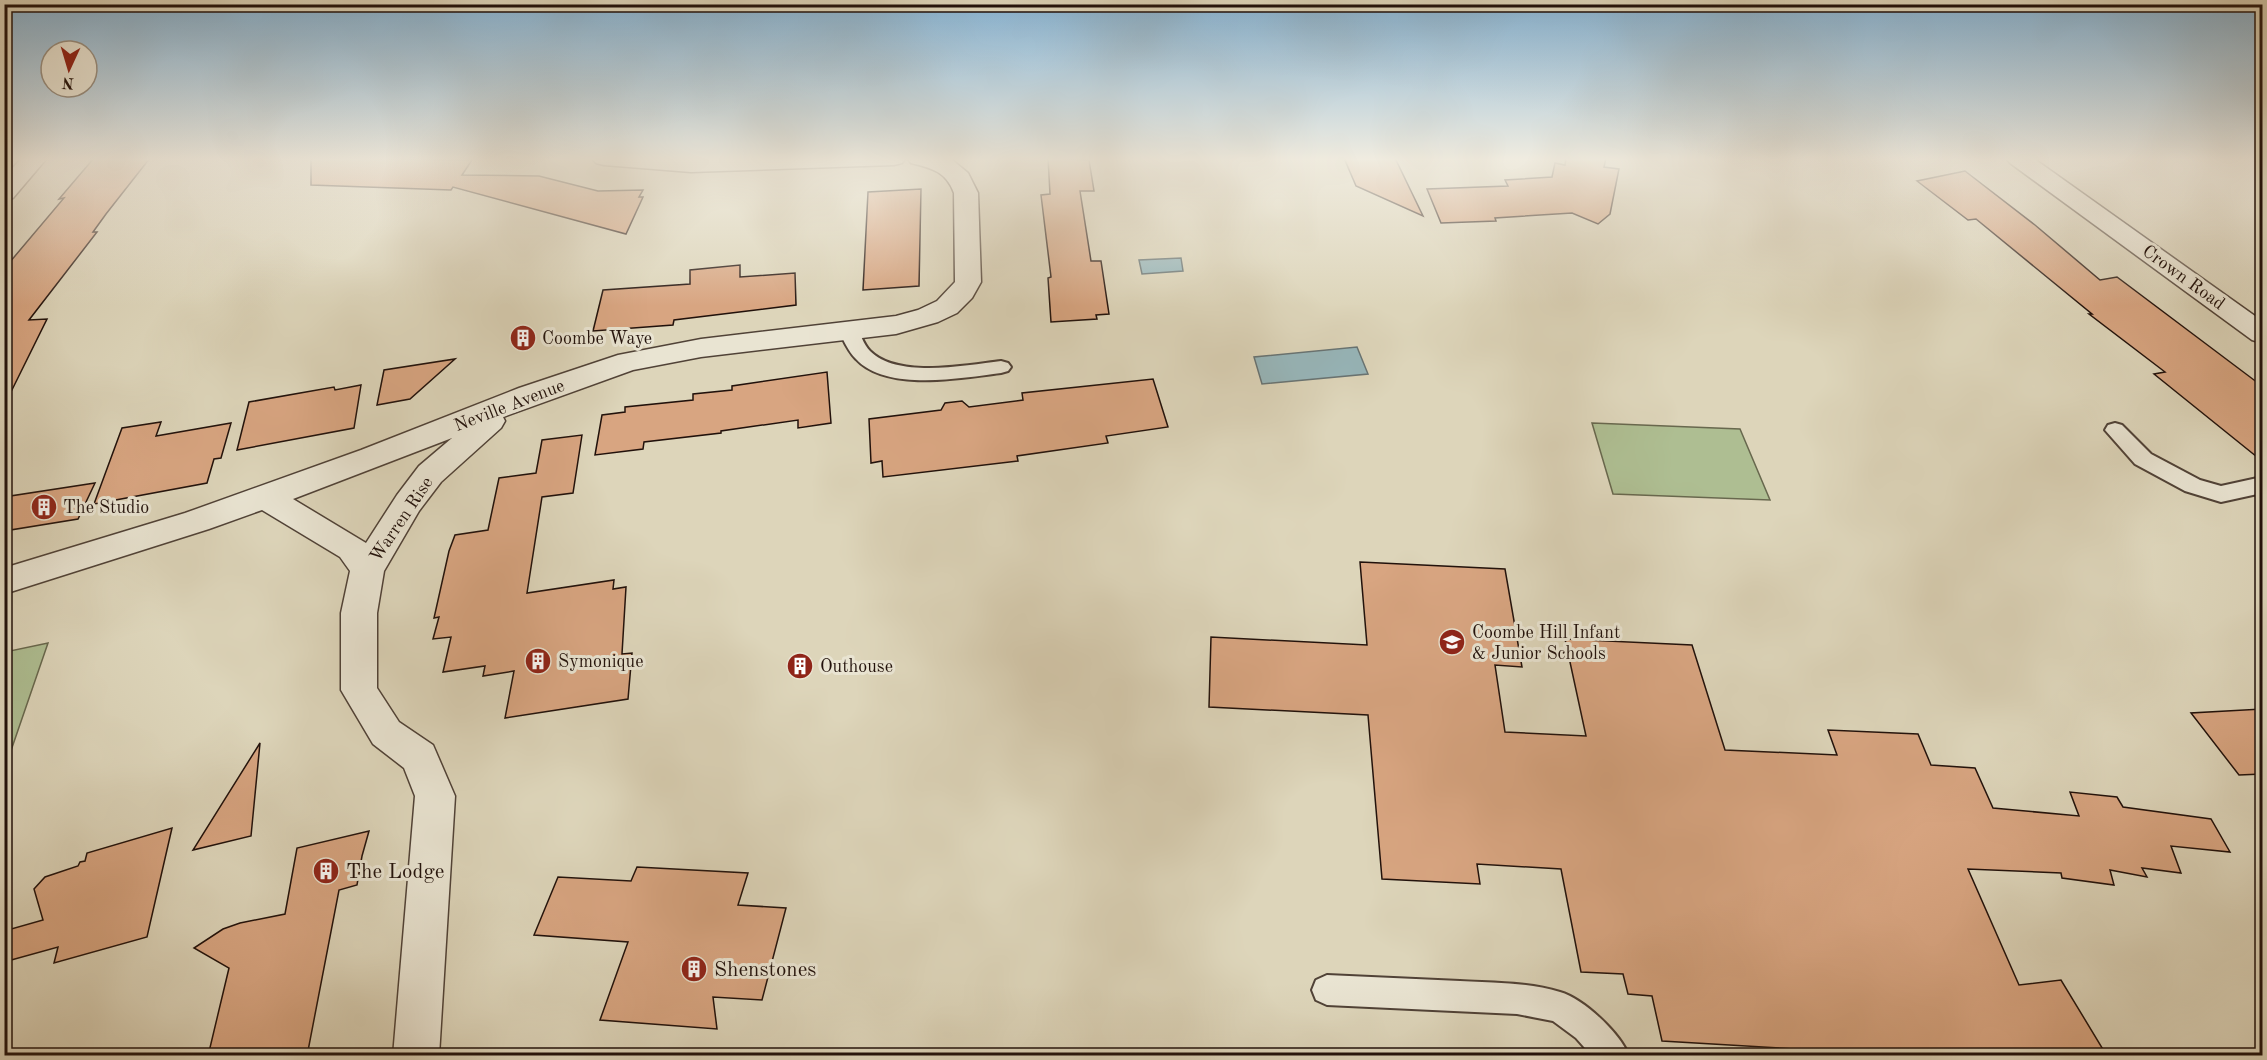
<svg xmlns="http://www.w3.org/2000/svg" width="2267" height="1060" font-family="'Old Standard TT',serif">
<style>
.green{fill:#aebe92;stroke:#68684e;stroke-width:1.5}
.water{fill:#97b6ba;stroke:#687474;stroke-width:1.5}
.building{fill:#d8a581;stroke:#21110b;stroke-width:1.5}
.lines{fill:none;stroke-linecap:round;stroke-linejoin:round}
.lane-casing{stroke:#504237;stroke-width:4}
.street-casing{stroke:#504237;stroke-width:3}
.lane{fill:#e9e4d2;fill-rule:evenodd}
.street{fill:#e9e4d2;fill-rule:evenodd}
.labels{text-anchor:middle;stroke-width:6;stroke-linejoin:round;paint-order:stroke}
.street-label{font-size:18px;fill:#21110b;stroke:#e9e4d2}
.poi-label{font-size:18px;fill:#21110b;stroke:#e9e4d2;text-anchor:start}
.near-poi-label{font-size:21px;fill:#21110b;stroke:#e9e4d2;text-anchor:start}
</style>
<rect width="100%" height="100%" fill="#ddd5ba"/>
<filter id="stains"><feTurbulence type="fractalNoise" baseFrequency=".00333" numOctaves="4"/><feColorMatrix values="0 0 0 0 .2 0 0 0 0 .09 0 0 0 0 .02 0 0 0 .5 -.17"/></filter>
<radialGradient id="worn" r=".72"><stop offset=".6" stop-color="#630" stop-opacity="0"/><stop offset="1" stop-color="#630" stop-opacity=".3"/></radialGradient>
<g class="green">
<path d="M 1592,423 L 1740,429 L 1770,500 L 1613,494 Z"/>
<path d="M 48,643 L 5,768 L 5,652 Z"/>
</g>
<g class="water">
<path d="M 1181,258 L 1183,271 L 1142,274 L 1139,260 Z"/>
<path d="M 1357,347 L 1368,374 L 1262,384 L 1254,357 Z"/>
</g>
<g class="building">
<path d="M 94,158 L 150,158 L 106,214 L 93,232 L 97,232 L 29,320 L 47,319 L 4,406 L 4,269 L 64,198 L 59,199 Z"/>
<path d="M 311,158 L 472,160 L 462,175 L 539,176 L 598,191 L 643,190 L 639,197 L 643,197 L 626,234 L 453,187 L 451,190 L 311,185 Z"/>
<path d="M 1048,158 L 1089,160 L 1094,191 L 1080,191 L 1091,261 L 1101,261 L 1109,314 L 1096,315 L 1097,319 L 1051,322 L 1048,278 L 1051,277 L 1041,195 L 1050,194 Z"/>
<path d="M 1344,158 L 1395,158 L 1423,216 L 1356,186 Z"/>
<path d="M 1566,158 L 1606,158 L 1604,167 L 1619,169 L 1610,214 L 1598,224 L 1572,213 L 1495,218 L 1496,221 L 1441,223 L 1427,189 L 1508,186 L 1505,180 L 1552,177 L 1555,163 L 1565,165 Z"/>
<path d="M 1965,171 L 2035,225 L 2100,280 L 2117,277 L 2262,386 L 2262,461 L 2154,374 L 2165,372 L 2089,314 L 2092,314 L 1976,219 L 1968,220 L 1917,181 Z"/>
<path d="M 921,189 L 919,286 L 863,290 L 868,192 Z"/>
<path d="M 740,265 L 740,277 L 795,273 L 796,305 L 674,320 L 673,325 L 593,331 L 603,290 L 690,284 L 690,270 Z"/>
<path d="M 455,359 L 410,399 L 377,405 L 384,370 Z"/>
<path d="M 827,372 L 831,423 L 798,428 L 798,420 L 721,431 L 721,433 L 644,442 L 643,449 L 595,455 L 602,415 L 625,412 L 625,407 L 693,400 L 693,394 L 732,390 L 732,386 Z"/>
<path d="M 1153,379 L 1168,427 L 1106,436 L 1108,443 L 1017,456 L 1018,461 L 883,477 L 882,461 L 871,463 L 869,419 L 941,410 L 945,403 L 962,401 L 969,407 L 1023,400 L 1022,393 Z"/>
<path d="M 361,385 L 354,428 L 237,450 L 249,402 L 334,387 L 335,390 Z"/>
<path d="M 161,422 L 156,436 L 231,423 L 221,458 L 214,459 L 207,483 L 94,504 L 122,428 Z"/>
<path d="M 582,435 L 573,493 L 542,497 L 527,593 L 614,580 L 613,589 L 626,587 L 622,654 L 632,653 L 628,699 L 505,718 L 514,671 L 483,676 L 485,666 L 443,672 L 451,637 L 433,639 L 439,617 L 434,618 L 449,551 L 455,535 L 488,530 L 499,478 L 536,473 L 542,440 Z"/>
<path d="M 95,483 L 78,519 L 4,531 L 4,497 Z"/>
<path d="M 1360,562 L 1505,569 L 1522,667 L 1495,665 L 1505,732 L 1586,736 L 1565,639 L 1692,645 L 1725,750 L 1837,755 L 1828,730 L 1918,734 L 1931,765 L 1975,768 L 1993,808 L 2079,816 L 2070,792 L 2117,797 L 2123,807 L 2211,819 L 2230,852 L 2171,846 L 2181,873 L 2142,868 L 2147,877 L 2110,870 L 2114,885 L 2062,878 L 2061,873 L 1968,869 L 2019,985 L 2061,980 L 2107,1056 L 1913,1056 L 1662,1041 L 1652,996 L 1628,994 L 1623,974 L 1581,972 L 1561,869 L 1477,864 L 1480,884 L 1382,879 L 1368,715 L 1209,707 L 1211,637 L 1367,645 Z"/>
<path d="M 2262,709 L 2262,774 L 2239,775 L 2191,713 Z"/>
<path d="M 260,743 L 251,836 L 193,850 Z"/>
<path d="M 172,828 L 147,937 L 54,963 L 58,947 L 4,962 L 4,931 L 43,920 L 34,889 L 45,877 L 78,866 L 80,862 L 85,861 L 87,853 Z"/>
<path d="M 369,831 L 362,856 L 357,885 L 339,890 L 307,1056 L 208,1056 L 229,968 L 194,948 L 223,929 L 240,923 L 285,914 L 297,848 Z"/>
<path d="M 637,867 L 748,873 L 738,905 L 786,908 L 762,1000 L 713,997 L 717,1029 L 600,1020 L 628,942 L 534,935 L 558,877 L 631,881 Z"/>
</g>
<g class="lines">
<defs>
<g id="lane">
<path d="M 849,325 L 856,327 C 861,334 863,344 870,351 C 898,379 966,365 1001,361 L 1008,363 L 1011,367 L 1008,371 L 1001,373 C 962,378 886,392 856,359 C 848,351 844,341 839,331 L 842,327 Z"/>
<path d="M 2115,423 L 2122,425 L 2151,454 L 2200,480 L 2221,486 L 2262,477 L 2262,493 L 2221,502 L 2185,491 L 2135,464 L 2105,430 L 2108,425 Z"/>
<path d="M 1327,975 C 1371,977 1416,979 1460,981 C 1493,983 1528,982 1560,992 C 1584,999 1620,1033 1629,1056 L 1592,1056 L 1576,1038 L 1553,1021 L 1517,1014 L 1327,1005 L 1316,1000 L 1312,990 L 1316,980 Z"/>
</g>
<g id="street">
<path d="M 22,158 L 47,158 L 13,198 L 4,200 L 4,177 Z"/>
<path d="M 592,158 L 906,158 L 902,163 L 894,165 L 691,172 L 604,165 L 596,163 Z"/>
<path d="M 907,158 L 951,159 L 968,173 L 978,193 L 981,282 L 972,298 L 957,313 L 938,322 L 896,334 L 701,357 L 633,370 L 503,417 L 505,421 L 501,428 L 441,482 L 419,511 L 384,571 L 377,613 L 377,688 L 399,722 L 433,745 L 455,796 L 439,1056 L 393,1056 L 415,796 L 404,768 L 373,744 L 341,690 L 341,613 L 350,571 L 340,557 L 262,510 L 209,529 L 4,594 L 4,568 L 185,513 L 361,450 L 519,388 L 618,355 L 701,339 L 896,316 L 918,310 L 937,301 L 955,282 L 954,193 C 946,171 931,168 911,163 ZM 452,438 L 419,466 L 397,495 L 366,543 L 293,499 Z"/>
<path d="M 2006,158 L 2033,158 L 2262,321 L 2262,343 L 2252,340 L 2010,163 Z"/>
</g>
</defs>
<use href="#lane" class="lane-casing"/>
<use href="#street" class="street-casing"/>
<use href="#lane" class="lane"/>
<use href="#street" class="street"/>
</g>
<linearGradient id="sky" x2="0" y2="1"><stop stop-color="#87b5d6"/><stop offset="0.52" stop-color="#f0ece0"/><stop offset="1" stop-color="#f0ece0" stop-opacity="0"/></linearGradient>
<rect width="2267" height="306" fill="url(#sky)"/>
<defs>
<symbol id="building-disc" viewBox="-11 -11 22 22"><circle r="9.5" fill="#8f2418" stroke="#e9e4d2"/><path d="M-4-6H4V6H1V3H-1V6H-4ZM-2.5-4.3h1.7v1.8h-1.7ZM.8-4.3h1.7v1.8H.8ZM-2.5-1h1.7V.8h-1.7ZM.8-1h1.7V.8H.8Z" fill="#fff"/></symbol>
<symbol id="school-disc" viewBox="-11 -11 22 22"><circle r="9.5" fill="#8f2418" stroke="#e9e4d2"/><path d="M0-5L7-2L0 1L-7-2ZM-4 1L0 2.5L4 1V4Q0 6-4 4Z" fill="#fff"/></symbol>
</defs>
<g fill-rule="evenodd">
<use href="#building-disc" x="508" y="323" width="30" height="30"/>
<use href="#building-disc" x="29" y="492" width="30" height="30"/>
<use href="#school-disc" x="1437" y="627" width="30" height="30"/>
<use href="#building-disc" x="523" y="646" width="30" height="30"/>
<use href="#building-disc" x="785" y="651" width="30" height="30"/>
<use href="#building-disc" x="311" y="856" width="30" height="30"/>
<use href="#building-disc" x="679" y="954" width="30" height="30"/>
</g>
<g class="labels">
<g class="street-label">
<text transform="translate(2184 277) rotate(36)" y="6">Crown Road</text>
<text transform="translate(509 405) rotate(-21)" y="6">Neville Avenue</text>
<text transform="translate(401 519) rotate(-56)" y="6">Warren Rise</text>
</g>
<g class="poi-label">
<text x="542" y="344">Coombe Waye</text>
<text x="63" y="513">The Studio</text>
<text x="1472" y="638">Coombe Hill Infant<tspan x="1472" dy="21">&amp; Junior Schools</tspan></text>
<text x="558" y="667">Symonique</text>
<text x="820" y="672">Outhouse</text>
</g>
<g class="near-poi-label">
<text x="346" y="878">The Lodge</text>
<text x="714" y="976">Shenstones</text>
</g>
</g>
<rect width="2267" height="1060" fill="none" stroke="#ddd5ba" stroke-width="24"/>
<rect x="6" y="6" width="2255" height="1048" fill="none" stroke="#21110b" stroke-width="3"/>
<rect x="12" y="12" width="2243" height="1036" fill="none" stroke="#21110b" stroke-width="1.5"/>
<g transform="translate(69 69) rotate(184)"><circle r="28" fill="#e9e4d2" stroke="#999082" stroke-width="1.5"/>
<path d="M0-4.5L10 22L0 15L-10 22Z" fill="#8f2418"/>
<text y="-9" font-size="16" font-weight="bold" text-anchor="middle" fill="#21110b">N</text>
</g>
<rect width="100%" height="100%" filter="url(#stains)"/>
<rect width="100%" height="100%" fill="url(#worn)"/>
</svg>
